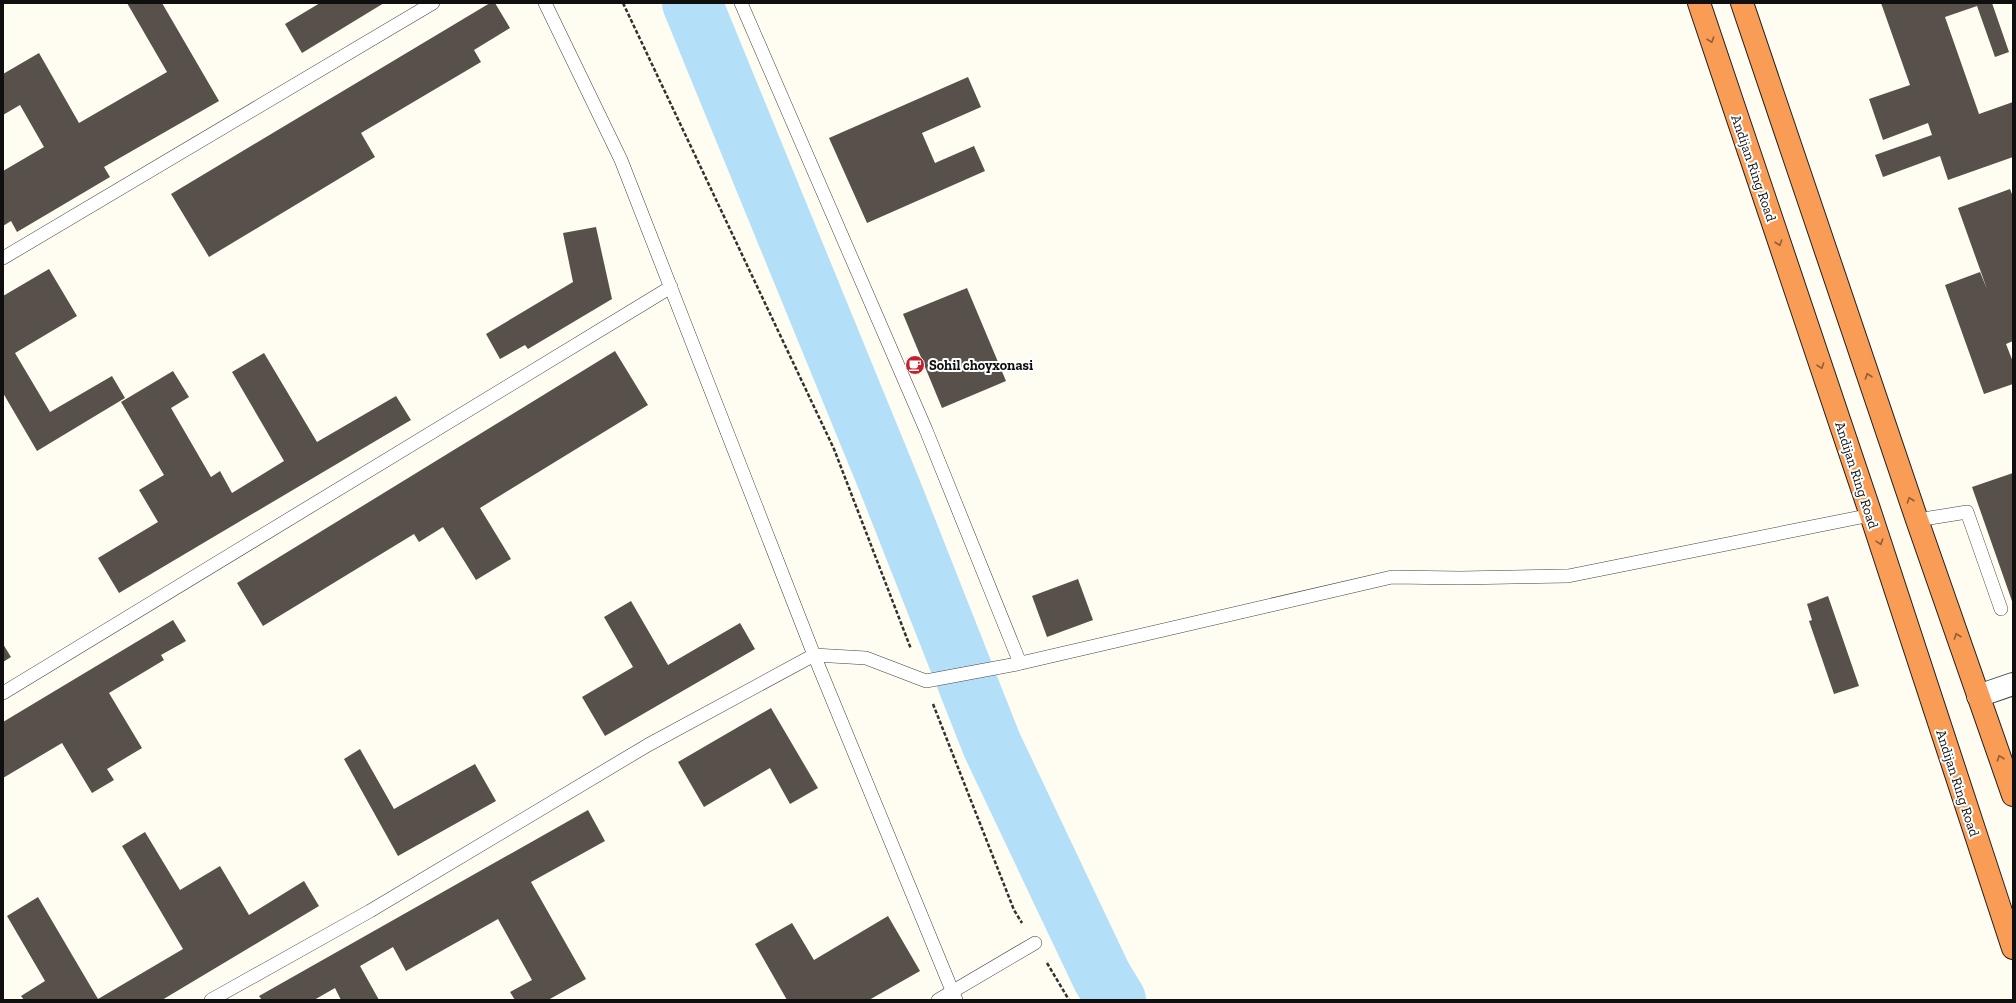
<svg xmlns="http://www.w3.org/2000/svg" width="2016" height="1003" font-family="'Zilla Slab',serif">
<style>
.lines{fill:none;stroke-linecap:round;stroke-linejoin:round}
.river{stroke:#b3e0f8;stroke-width:60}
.building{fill:#58504b}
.lane-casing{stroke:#424242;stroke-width:14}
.street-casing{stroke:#424242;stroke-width:24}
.highway-casing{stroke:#202020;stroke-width:24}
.path{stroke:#313131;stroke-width:2.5;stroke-dasharray:4 2;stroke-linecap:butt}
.lane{stroke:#fff;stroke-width:13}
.street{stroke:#fff;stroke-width:22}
.highway{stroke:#f99c55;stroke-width:22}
.oneway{stroke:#905d36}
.labels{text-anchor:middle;stroke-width:4;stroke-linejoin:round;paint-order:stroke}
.street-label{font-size:14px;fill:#0f0f0f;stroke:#fff}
.poi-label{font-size:14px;font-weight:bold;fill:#0f0f0f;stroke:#fff;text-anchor:start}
</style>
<rect width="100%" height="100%" fill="#fffcf1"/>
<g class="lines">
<path class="river" d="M 692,3 L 891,489 L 992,745 L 1102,977 L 1116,1000"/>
</g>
<g class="building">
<path d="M 127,3 L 162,3 L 219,101 L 104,167 L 110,177 L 17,232 L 11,221 L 3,226 L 3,171 L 44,147 L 20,105 L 3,115 L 3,74 L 39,53 L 79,123 L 167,72 Z"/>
<path d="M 320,3 L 384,3 L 302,53 L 285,24 Z"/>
<path d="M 490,3 L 495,3 L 510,28 L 474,50 L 481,62 L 361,133 L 375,157 L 209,257 L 171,194 Z"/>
<path d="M 1881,3 L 1992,3 L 2009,52 L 1995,57 L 1977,6 L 1945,17 L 1979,114 L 2013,102 L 2013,157 L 1948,180 L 1940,156 L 1883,177 L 1875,155 L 1932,135 L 1928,123 L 1883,140 L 1869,99 L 1910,85 Z"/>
<path d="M 968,77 L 981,107 L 922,133 L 935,163 L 974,146 L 985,171 L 867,223 L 829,138 Z"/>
<path d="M 2010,189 L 2013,197 L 2013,341 L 2006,344 L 2013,362 L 2013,384 L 1984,394 L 1945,285 L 1980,272 L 1987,289 L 1958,208 Z"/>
<path d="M 596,227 L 612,299 L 528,349 L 525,345 L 500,359 L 486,334 L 573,282 L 563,233 Z"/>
<path d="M 49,269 L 77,316 L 15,353 L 50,412 L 112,376 L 125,398 L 37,451 L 3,393 L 3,296 Z"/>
<path d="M 967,288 L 1006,381 L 942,408 L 903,314 Z"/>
<path d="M 615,351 L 648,405 L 480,508 L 511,559 L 476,580 L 443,527 L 419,542 L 414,534 L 263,626 L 237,583 Z"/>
<path d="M 264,353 L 317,442 L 396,396 L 411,420 L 119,593 L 98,558 L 158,522 L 139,490 L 164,475 L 121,402 L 173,371 L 189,397 L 171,408 L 211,477 L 220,471 L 232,493 L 284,461 L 232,372 Z"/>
<path d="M 2013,473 L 2013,604 L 1972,487 Z"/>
<path d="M 1078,579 L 1093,620 L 1047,637 L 1032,596 Z"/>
<path d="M 1828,596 L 1859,686 L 1834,694 L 1809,621 L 1812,620 L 1807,604 Z"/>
<path d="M 631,601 L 668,665 L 740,623 L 755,649 L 605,736 L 582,697 L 633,667 L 604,617 Z"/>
<path d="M 173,620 L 186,641 L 161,655 L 164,660 L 109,693 L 142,748 L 107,769 L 114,780 L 92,793 L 62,743 L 3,778 L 3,722 Z"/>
<path d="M 3,644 L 11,657 L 3,662 Z"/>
<path d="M 771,708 L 818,788 L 790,804 L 770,768 L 704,807 L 678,762 Z"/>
<path d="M 360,749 L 394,809 L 475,764 L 496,801 L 398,856 L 344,759 Z"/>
<path d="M 588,810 L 605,841 L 531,882 L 586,979 L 548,1000 L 515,1000 L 510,992 L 532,980 L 498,919 L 406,971 L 393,947 L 360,966 L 379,1000 L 341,1000 L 335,988 L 314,1000 L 262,1000 L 259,996 Z"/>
<path d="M 145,832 L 180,890 L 220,866 L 249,915 L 304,881 L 319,906 L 162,1000 L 24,1000 L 21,996 L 45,981 L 7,916 L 38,897 L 98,999 L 183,949 L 122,846 Z"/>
<path d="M 888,916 L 920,971 L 869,1000 L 787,1000 L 755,944 L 792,923 L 814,960 Z"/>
</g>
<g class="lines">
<defs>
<g id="lane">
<path d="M 545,3 L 621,160 L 814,655 L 956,1000"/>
<path d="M 741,3 L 926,430 L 1020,663"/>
<path d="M 3,258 L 433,3"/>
<path d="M 1917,520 L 1967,512 L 2001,609"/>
<path d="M 3,693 L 671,287"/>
<path d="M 211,1000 L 370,911 L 648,745 L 814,655 L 866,658 L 926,681 L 1017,664 L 1392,577 L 1460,578 L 1568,576 L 1871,515"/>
<path d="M 938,1000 L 1035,943"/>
</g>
<path id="street" d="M 1978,696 L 2013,684"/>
<g id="highway">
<path d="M 1699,3 L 1871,515 L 2013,948"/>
<path d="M 1742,3 L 1917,520 L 2013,795"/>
</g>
</defs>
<use href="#lane" class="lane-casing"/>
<use href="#street" class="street-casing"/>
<use href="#highway" class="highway-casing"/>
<g class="path">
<path d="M 623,3 L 834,449 L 911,649"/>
<path d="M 933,704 L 1014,910 L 1022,923"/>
<path d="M 1047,963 L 1069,1000"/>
</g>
<use href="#lane" class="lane"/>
<use href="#street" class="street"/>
<use href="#highway" class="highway"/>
</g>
<defs><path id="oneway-chevron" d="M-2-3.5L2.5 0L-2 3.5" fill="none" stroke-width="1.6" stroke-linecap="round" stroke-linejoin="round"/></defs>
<g class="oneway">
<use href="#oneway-chevron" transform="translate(1711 40) rotate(71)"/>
<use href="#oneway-chevron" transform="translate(1779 243) rotate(71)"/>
<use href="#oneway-chevron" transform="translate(1821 366) rotate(71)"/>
<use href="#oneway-chevron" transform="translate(1868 376) rotate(-109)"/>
<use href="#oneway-chevron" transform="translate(1910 500) rotate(-109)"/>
<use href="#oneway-chevron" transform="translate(1880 542) rotate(72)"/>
<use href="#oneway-chevron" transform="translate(1957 636) rotate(-109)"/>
<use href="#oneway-chevron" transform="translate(2000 758) rotate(-109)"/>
</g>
<defs>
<symbol id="cafe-disc" viewBox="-11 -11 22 22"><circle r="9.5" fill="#c5212c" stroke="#fff"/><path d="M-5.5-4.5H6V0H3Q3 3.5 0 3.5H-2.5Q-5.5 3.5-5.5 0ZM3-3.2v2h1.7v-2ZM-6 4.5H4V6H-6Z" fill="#fff"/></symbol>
</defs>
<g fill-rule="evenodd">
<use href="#cafe-disc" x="904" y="354" width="22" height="22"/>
</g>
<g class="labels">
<g class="street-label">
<text transform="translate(1754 168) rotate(71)" y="5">Andijan Ring Road</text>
<text transform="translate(1857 475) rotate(72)" y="5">Andijan Ring Road</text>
<text transform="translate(1958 783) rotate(72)" y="5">Andijan Ring Road</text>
</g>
<g class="poi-label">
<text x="929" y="370">Sohil choyxonasi</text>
</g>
</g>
<rect width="2016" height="1003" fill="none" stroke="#0f0f0f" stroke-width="8"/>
</svg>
